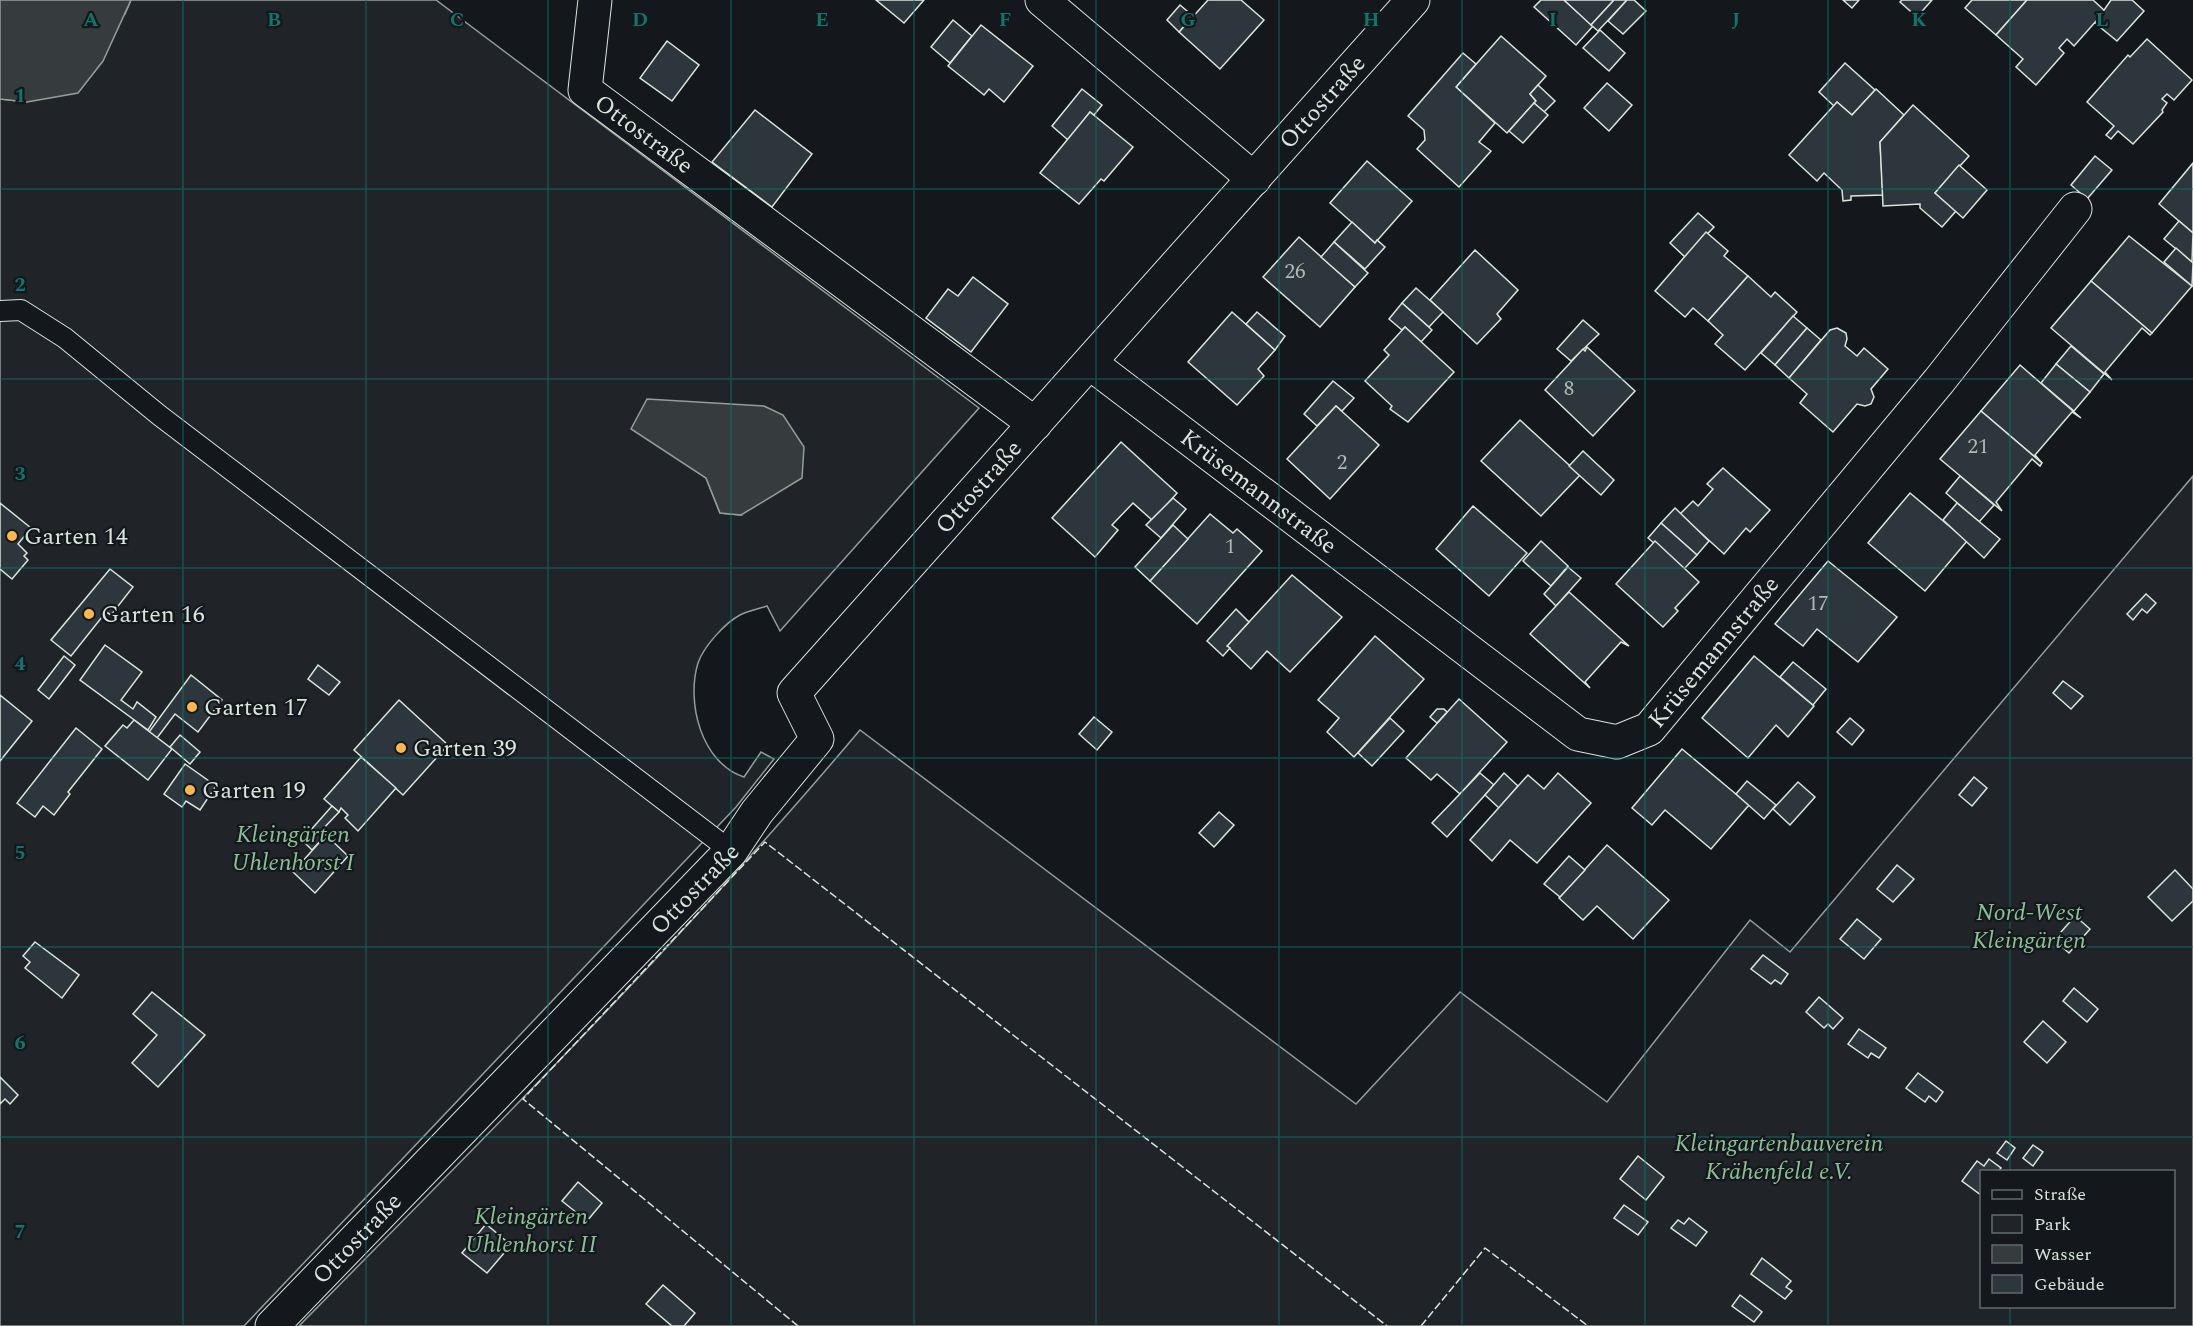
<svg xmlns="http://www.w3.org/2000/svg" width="2193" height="1326" font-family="Spectral,serif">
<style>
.green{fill:#202428;stroke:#939e99;stroke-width:1.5;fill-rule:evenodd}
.water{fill:#363b3e;stroke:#939e99;stroke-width:1.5}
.building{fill:#2c363c;stroke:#d8e6dc;stroke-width:1.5}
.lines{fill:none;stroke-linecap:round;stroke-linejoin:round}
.service-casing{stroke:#d8e6dc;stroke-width:22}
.minor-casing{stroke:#d8e6dc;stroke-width:35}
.service{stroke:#14181c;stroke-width:20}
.minor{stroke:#14181c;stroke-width:33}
.fence{stroke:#d8e6dc;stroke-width:1.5;stroke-dasharray:8 3;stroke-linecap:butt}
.grid{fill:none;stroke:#0f766e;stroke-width:1.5;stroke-opacity:0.55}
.poi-dot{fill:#ffb74d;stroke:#14181c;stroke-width:2}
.labels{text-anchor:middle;stroke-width:4.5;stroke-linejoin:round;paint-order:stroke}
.number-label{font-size:21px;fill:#adbab4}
.street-label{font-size:24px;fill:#d8e6dc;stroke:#14181c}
.poi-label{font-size:24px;fill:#d8e6dc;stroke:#14181c;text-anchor:start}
.park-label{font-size:24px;font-style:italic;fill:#8ac095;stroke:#14181c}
.grid-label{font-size:20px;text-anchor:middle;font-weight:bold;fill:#0f766e;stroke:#14181c;stroke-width:4.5;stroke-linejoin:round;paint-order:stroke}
</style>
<rect width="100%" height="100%" fill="#14181c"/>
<g class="green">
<path d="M 131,0 L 436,0 L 979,408 L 780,631 L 767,606 C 758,609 748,611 740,615 C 725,623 704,646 698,663 C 686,702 701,763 744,777 L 761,752 L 774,759 L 736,807 L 244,1326 L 0,1326 L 0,99 L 27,102 L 125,14 ZM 706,478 L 741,515 L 720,513 Z"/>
<path d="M 2193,476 L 2193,1326 L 299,1326 C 490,1132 684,939 860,730 L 1356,1104 L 1460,992 L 1607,1102 L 1750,920 L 1790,952 ZM 1982,1172 L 2174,1172 L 2174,1306 L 1982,1306 Z"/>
</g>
<g class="water">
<path d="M 0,0 L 131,0 L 103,61 L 78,93 L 27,102 L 0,99 Z"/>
<path d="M 647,399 L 764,406 L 783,415 L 804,447 L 802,478 L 741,515 L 720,513 L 706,478 L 631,429 Z"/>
</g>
<g class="building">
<path d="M 876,0 L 924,0 L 904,23 Z"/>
<path d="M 1208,0 L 1241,0 L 1264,20 L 1220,69 L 1179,32 Z"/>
<path d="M 1541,0 L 1564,0 L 1593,26 L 1576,45 L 1534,7 Z"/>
<path d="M 1564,0 L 1614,0 L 1591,25 Z"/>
<path d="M 1614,0 L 1627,0 L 1598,31 L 1591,25 Z"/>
<path d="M 1627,0 L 1634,0 L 1646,11 L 1623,34 L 1608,21 Z"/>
<path d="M 1843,0 L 1859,0 L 1852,8 Z"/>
<path d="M 1902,0 L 1932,0 L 1917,17 L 1900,2 Z"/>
<path d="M 1972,0 L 2027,0 L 1996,35 L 1965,8 Z"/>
<path d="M 2027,0 L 2093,0 L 2105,11 L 2074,46 L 2067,39 L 2059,48 L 2064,53 L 2036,85 L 2016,67 L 2023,59 L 1996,35 Z"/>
<path d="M 2111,0 L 2132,0 L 2144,11 L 2117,41 L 2095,23 Z"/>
<path d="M 1180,5 L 1193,16 L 1179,32 L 1167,20 Z"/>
<path d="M 953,20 L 972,36 L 950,63 L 931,47 Z"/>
<path d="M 981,25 L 1033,66 L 1004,102 L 989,89 L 984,95 L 948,66 Z"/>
<path d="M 1600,30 L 1625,53 L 1609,71 L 1583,48 Z"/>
<path d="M 1501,36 L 1546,76 L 1530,94 L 1536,101 L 1507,133 L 1456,87 Z"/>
<path d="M 2147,39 L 2192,80 L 2174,100 L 2167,94 L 2162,99 L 2167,103 L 2162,110 L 2163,112 L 2133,144 L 2118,131 L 2111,139 L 2106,135 L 2114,126 L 2087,102 L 2128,55 L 2130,57 Z"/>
<path d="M 667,41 L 699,65 L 672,101 L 640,78 Z"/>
<path d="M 1463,53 L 1476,64 L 1456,87 L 1495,123 L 1479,142 L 1491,151 L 1459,187 L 1417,149 L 1425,140 L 1424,130 L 1408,116 Z"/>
<path d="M 1845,63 L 1875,90 L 1852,115 L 1837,102 L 1834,106 L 1819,92 Z"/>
<path d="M 1607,83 L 1632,105 L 1609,131 L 1584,108 Z"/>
<path d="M 1538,85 L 1555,101 L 1544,112 L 1534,103 L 1536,101 L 1530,94 Z"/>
<path d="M 1082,89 L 1102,105 L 1094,115 L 1090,112 L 1068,140 L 1052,126 Z"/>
<path d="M 1876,89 L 1904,115 L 1880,142 L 1883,195 L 1851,196 L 1851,200 L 1843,201 L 1842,190 L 1824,173 L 1817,181 L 1789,155 L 1837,102 L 1852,115 Z"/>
<path d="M 1534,103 L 1548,115 L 1523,143 L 1509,131 Z"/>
<path d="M 1913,105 L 1969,156 L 1935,193 L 1956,211 L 1942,227 L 1920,208 L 1920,204 L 1883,206 L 1880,142 Z"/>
<path d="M 755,110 L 812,154 L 772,207 L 712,162 Z"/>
<path d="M 1090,112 L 1133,147 L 1104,181 L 1101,179 L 1079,204 L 1040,173 Z"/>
<path d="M 2095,156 L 2112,170 L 2087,199 L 2071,185 Z"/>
<path d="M 1367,161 L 1412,201 L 1375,243 L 1330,203 Z"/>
<path d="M 2193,163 L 2193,233 L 2159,204 Z"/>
<path d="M 1959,165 L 1987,190 L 1963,218 L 1935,193 Z"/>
<path d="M 1698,213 L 1714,227 L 1685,257 L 1670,243 Z"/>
<path d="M 2179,221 L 2193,233 L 2192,262 L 2164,239 Z"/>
<path d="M 1352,222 L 1375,243 L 1377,240 L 1385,247 L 1365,269 L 1334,242 Z"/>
<path d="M 1706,232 L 1728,251 L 1724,256 L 1748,276 L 1708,321 L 1693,308 L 1685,317 L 1655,291 Z"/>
<path d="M 2129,236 L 2192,286 L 2152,333 L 2091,281 Z"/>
<path d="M 1299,237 L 1355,287 L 1320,327 L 1263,277 Z"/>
<path d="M 1334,242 L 1368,273 L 1355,287 L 1321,257 Z"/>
<path d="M 2176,248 L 2193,263 L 2192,286 L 2164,262 Z"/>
<path d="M 1475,250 L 1518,290 L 1497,314 L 1501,319 L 1477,344 L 1430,300 Z"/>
<path d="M 1748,276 L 1771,297 L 1775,292 L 1797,312 L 1745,370 L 1715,344 L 1723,335 L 1708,321 Z"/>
<path d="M 973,277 L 1008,304 L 971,352 L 926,318 L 948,289 L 958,296 Z"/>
<path d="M 2091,281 L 2152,333 L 2150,335 L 2142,328 L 2105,372 L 2112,380 L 2051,328 Z"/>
<path d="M 1416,288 L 1443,312 L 1429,327 L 1402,303 Z"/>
<path d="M 1402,303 L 1432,330 L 1421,342 L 1405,327 L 1402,330 L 1389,319 Z"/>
<path d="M 1232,312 L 1275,350 L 1258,369 L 1264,376 L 1237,405 L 1188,362 Z"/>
<path d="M 1257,312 L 1285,336 L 1275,350 L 1246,324 Z"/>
<path d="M 1793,316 L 1807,328 L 1775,365 L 1761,353 Z"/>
<path d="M 1583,320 L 1599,334 L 1571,361 L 1557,349 Z"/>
<path d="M 1405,327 L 1454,372 L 1408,422 L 1390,409 L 1392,406 L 1365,381 L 1389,355 L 1384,350 Z"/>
<path d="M 1807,328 L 1821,340 L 1789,378 L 1775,365 Z"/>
<path d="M 1837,328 L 1846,333 L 1847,339 L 1845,346 L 1857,356 L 1864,348 L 1888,369 L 1871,389 L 1874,397 L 1871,404 L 1865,406 L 1857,404 L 1833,432 L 1800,403 L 1807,394 L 1789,378 L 1830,330 Z"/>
<path d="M 2071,346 L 2104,374 L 2090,392 L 2056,364 Z"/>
<path d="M 1587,347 L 1635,391 L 1593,436 L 1545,390 L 1583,349 L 1585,351 Z"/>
<path d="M 2056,364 L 2090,392 L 2074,411 L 2041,383 Z"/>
<path d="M 2020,365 L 2081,418 L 2072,412 L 2035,455 L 2042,463 L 1981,411 Z"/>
<path d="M 1333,381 L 1354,398 L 1342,411 L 1336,406 L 1317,426 L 1304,414 Z"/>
<path d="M 1336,406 L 1379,445 L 1330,499 L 1287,459 Z"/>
<path d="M 1981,411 L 2042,463 L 2040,466 L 2032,459 L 1996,502 L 2002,511 L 1940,459 Z"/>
<path d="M 1520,420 L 1580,475 L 1541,516 L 1481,461 Z"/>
<path d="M 1121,442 L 1177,493 L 1153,521 L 1133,503 L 1112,525 L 1118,530 L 1095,557 L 1052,518 Z"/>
<path d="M 1583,451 L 1614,480 L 1601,495 L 1569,466 Z"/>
<path d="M 1723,468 L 1770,510 L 1750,532 L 1746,528 L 1724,554 L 1680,514 L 1693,501 L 1698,506 L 1713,489 L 1707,484 Z"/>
<path d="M 1960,476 L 1994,505 L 1979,522 L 1946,493 Z"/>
<path d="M 1910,493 L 1967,541 L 1925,591 L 1868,543 Z"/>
<path d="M 1173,498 L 1186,509 L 1161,538 L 1146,525 Z"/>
<path d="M 0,503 L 31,528 L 18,544 L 27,553 L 24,556 L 28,560 L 12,579 L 0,569 Z"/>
<path d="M 1957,503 L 2000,539 L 1984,558 L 1943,520 Z"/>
<path d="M 1473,506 L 1527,553 L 1489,596 L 1436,549 Z"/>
<path d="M 1675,508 L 1709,541 L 1697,555 L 1661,523 Z"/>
<path d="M 1210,514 L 1233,533 L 1237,529 L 1262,551 L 1197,624 L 1150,581 Z"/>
<path d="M 1661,523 L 1697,555 L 1684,569 L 1648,538 Z"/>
<path d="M 1173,525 L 1188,539 L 1150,581 L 1135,567 Z"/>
<path d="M 1541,541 L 1568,566 L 1551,586 L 1523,561 Z"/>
<path d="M 1655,541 L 1699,582 L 1675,608 L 1678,611 L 1663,627 L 1616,584 Z"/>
<path d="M 1828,561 L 1897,617 L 1858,662 L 1817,629 L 1803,646 L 1775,624 Z"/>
<path d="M 1568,567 L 1581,578 L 1556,606 L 1544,594 Z"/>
<path d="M 110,569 L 133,587 L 111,615 L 106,612 L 71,656 L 51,640 Z"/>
<path d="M 1292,575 L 1342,617 L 1290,672 L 1267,651 L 1251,669 L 1227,646 Z"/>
<path d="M 1569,592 L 1629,646 L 1621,642 L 1585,682 L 1590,688 L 1530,634 Z"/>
<path d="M 2146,594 L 2156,603 L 2147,613 L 2142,609 L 2133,620 L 2127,614 Z"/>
<path d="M 1236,609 L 1249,622 L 1227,646 L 1230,648 L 1223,656 L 1207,641 Z"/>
<path d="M 1375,636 L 1424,679 L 1354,757 L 1327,732 L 1339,718 L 1318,700 Z"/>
<path d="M 105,645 L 142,672 L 121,700 L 133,709 L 137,702 L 156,717 L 148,730 L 80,680 Z"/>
<path d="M 64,656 L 75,665 L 49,699 L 38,690 Z"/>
<path d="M 1754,656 L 1814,706 L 1788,737 L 1776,725 L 1748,758 L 1702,718 Z"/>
<path d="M 1793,662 L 1826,689 L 1813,705 L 1780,677 Z"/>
<path d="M 318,665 L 340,682 L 329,695 L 308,679 Z"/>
<path d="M 191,675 L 222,700 L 198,732 L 175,714 L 157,738 L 149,732 Z"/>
<path d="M 2063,681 L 2083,696 L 2071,709 L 2053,693 Z"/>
<path d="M 0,695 L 32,721 L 0,761 Z"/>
<path d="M 1459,699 L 1507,742 L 1460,794 L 1437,774 L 1431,780 L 1406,758 Z"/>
<path d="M 399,700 L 448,745 L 403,795 L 354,750 Z"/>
<path d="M 1437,709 L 1444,709 L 1447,712 L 1437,723 L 1430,717 Z"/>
<path d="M 1094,717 L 1112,732 L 1097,750 L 1079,734 Z"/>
<path d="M 1390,718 L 1404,731 L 1372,766 L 1358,753 Z"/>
<path d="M 1850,718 L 1864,730 L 1852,745 L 1837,732 Z"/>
<path d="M 134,720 L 172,749 L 148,780 L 105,746 L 123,725 L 127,728 Z"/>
<path d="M 76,728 L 102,749 L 68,792 L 70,794 L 54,815 L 43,806 L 35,817 L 17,803 Z"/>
<path d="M 180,735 L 200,752 L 190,764 L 170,747 Z"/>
<path d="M 1682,749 L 1749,805 L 1711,849 L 1665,810 L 1652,825 L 1632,808 Z"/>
<path d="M 361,757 L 396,788 L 358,831 L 345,818 L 348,815 L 341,808 L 339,812 L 324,799 Z"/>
<path d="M 185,764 L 216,786 L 200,810 L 186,801 L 182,807 L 164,794 Z"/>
<path d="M 1480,773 L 1494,785 L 1447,837 L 1432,823 Z"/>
<path d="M 1504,773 L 1518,786 L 1499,808 L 1485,795 Z"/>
<path d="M 1558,773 L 1591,803 L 1537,863 L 1510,840 L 1492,861 L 1470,840 L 1528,775 L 1544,789 Z"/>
<path d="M 1974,777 L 1987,788 L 1972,806 L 1959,795 Z"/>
<path d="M 1747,781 L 1776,805 L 1764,819 L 1736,794 Z"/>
<path d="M 1798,782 L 1815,797 L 1790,825 L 1773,809 Z"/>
<path d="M 332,806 L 339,812 L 321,831 L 326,835 L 312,850 L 302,840 Z"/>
<path d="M 1219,812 L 1234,825 L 1214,847 L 1199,833 Z"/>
<path d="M 326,835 L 348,856 L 315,893 L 293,872 Z"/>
<path d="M 1607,845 L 1669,900 L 1633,939 L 1597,906 L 1583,920 L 1559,898 Z"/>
<path d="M 1569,856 L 1585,870 L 1560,897 L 1544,884 Z"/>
<path d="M 1897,865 L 1914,879 L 1893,902 L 1877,889 Z"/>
<path d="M 2175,870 L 2193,889 L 2193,901 L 2172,921 L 2148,897 Z"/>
<path d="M 2075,916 L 2090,929 L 2069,953 L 2054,940 Z"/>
<path d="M 1857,919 L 1881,939 L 1864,959 L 1840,939 Z"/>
<path d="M 35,942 L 79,975 L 62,998 L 25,968 L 30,962 L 23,956 Z"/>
<path d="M 1763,955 L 1788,974 L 1781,984 L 1775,980 L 1771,984 L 1751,969 Z"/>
<path d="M 2074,988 L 2098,1009 L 2087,1022 L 2063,1001 Z"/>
<path d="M 152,992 L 205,1035 L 158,1087 L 132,1063 L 157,1035 L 133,1014 Z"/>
<path d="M 1819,997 L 1843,1018 L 1833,1029 L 1828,1024 L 1824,1028 L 1806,1012 Z"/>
<path d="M 2043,1021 L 2066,1042 L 2047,1063 L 2024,1042 Z"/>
<path d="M 1859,1029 L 1886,1048 L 1879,1058 L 1871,1053 L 1868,1058 L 1848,1044 Z"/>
<path d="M 1918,1073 L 1943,1092 L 1936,1102 L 1929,1096 L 1925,1102 L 1906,1088 Z"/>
<path d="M 0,1077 L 18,1095 L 10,1104 L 5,1099 L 0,1104 Z"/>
<path d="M 2006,1141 L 2015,1148 L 2007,1160 L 1997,1153 Z"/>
<path d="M 2033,1145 L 2043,1152 L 2033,1166 L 2023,1158 Z"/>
<path d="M 1638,1156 L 1664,1177 L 1646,1200 L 1620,1179 Z"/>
<path d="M 1989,1159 L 2001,1168 L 1998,1172 L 1982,1172 L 1981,1195 L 1962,1181 L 1977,1161 L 1984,1166 Z"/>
<path d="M 578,1182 L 602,1203 L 587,1221 L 562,1201 Z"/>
<path d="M 1624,1205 L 1648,1222 L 1638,1235 L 1614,1218 Z"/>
<path d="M 1689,1218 L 1707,1232 L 1696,1246 L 1671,1228 L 1678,1220 L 1684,1224 Z"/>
<path d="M 486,1224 L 511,1245 L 487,1273 L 462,1253 Z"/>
<path d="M 1762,1258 L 1791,1281 L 1786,1287 L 1792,1291 L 1785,1299 L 1751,1274 Z"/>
<path d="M 663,1285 L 695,1313 L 684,1326 L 672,1326 L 646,1304 Z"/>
<path d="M 1740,1295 L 1762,1312 L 1754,1322 L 1732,1306 Z"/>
</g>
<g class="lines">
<defs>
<path id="service" d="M 0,311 L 21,310 L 65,338 L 159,415 L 731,851"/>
<g id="minor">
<path id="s1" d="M 595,0 L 585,90 L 1035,424"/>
<path d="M 1042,0 L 1254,179"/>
<path id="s2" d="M 1090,363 L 1578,734 L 1617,742 L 1649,729 L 1939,381 L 2075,209"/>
<path id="s3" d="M 272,1326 L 731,851 L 757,812 L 817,739 L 794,693 L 1413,0"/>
</g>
</defs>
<use href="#service" class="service-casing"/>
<use href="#minor" class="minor-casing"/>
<use href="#service" class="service"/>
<use href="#minor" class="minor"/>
<g class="fence">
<path d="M 798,1326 L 523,1099 L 765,842 L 1387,1326"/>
<path d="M 1421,1326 L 1485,1248 L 1588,1326"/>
</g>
</g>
<path class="grid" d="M 183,0 L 183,1326M 366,0 L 366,1326M 548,0 L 548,1326M 731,0 L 731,1326M 914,0 L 914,1326M 1096,0 L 1096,1326M 1279,0 L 1279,1326M 1462,0 L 1462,1326M 1645,0 L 1645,1326M 1828,0 L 1828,1326M 2010,0 L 2010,1172M 0,189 L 2193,189M 0,379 L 2193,379M 0,568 L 2193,568M 0,758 L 2193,758M 0,947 L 2193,947M 0,1137 L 2193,1137M 2010,1306 L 2010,1326"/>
<g class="poi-dot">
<circle cx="12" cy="536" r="6"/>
<circle cx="89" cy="614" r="6"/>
<circle cx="192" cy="707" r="6"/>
<circle cx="401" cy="748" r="6"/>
<circle cx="190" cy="790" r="6"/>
</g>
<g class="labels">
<g class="number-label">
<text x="1295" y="278">26</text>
<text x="1569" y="395">8</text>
<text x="1978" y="453">21</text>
<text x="1342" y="469">2</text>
<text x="1230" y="553">1</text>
<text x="1818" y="610">17</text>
</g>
<g class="street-label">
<text dy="8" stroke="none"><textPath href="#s3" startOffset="1646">Ottostraße</textPath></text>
<text dy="8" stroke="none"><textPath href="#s1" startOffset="164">Ottostraße</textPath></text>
<text dy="8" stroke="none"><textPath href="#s3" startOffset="1130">Ottostraße</textPath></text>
<text dy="8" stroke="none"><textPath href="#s2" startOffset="212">Krüsemannstraße</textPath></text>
<text dy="8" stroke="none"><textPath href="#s2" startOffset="788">Krüsemannstraße</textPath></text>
<text dy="8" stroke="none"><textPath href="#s3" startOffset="608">Ottostraße</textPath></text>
<text dy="8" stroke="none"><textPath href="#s3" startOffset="122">Ottostraße</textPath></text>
</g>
<g class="poi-label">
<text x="24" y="544">Garten 14</text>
<text x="101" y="622">Garten 16</text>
<text x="204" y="715">Garten 17</text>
<text x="413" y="756">Garten 39</text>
<text x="202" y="798">Garten 19</text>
</g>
<g class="park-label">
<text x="293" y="842">Kleingärten<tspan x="293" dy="28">Uhlenhorst I</tspan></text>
<text x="2029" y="920">Nord-West<tspan x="2029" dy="28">Kleingärten</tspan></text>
<text x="1779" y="1151">Kleingartenbauverein<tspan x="1779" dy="28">Krähenfeld e.V.</tspan></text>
<text x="531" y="1224">Kleingärten<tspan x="531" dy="28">Uhlenhorst II</tspan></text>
</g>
</g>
<g class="grid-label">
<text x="91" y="26">A</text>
<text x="274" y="26">B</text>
<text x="457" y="26">C</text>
<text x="640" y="26">D</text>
<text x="822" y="26">E</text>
<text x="1005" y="26">F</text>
<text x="1188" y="26">G</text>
<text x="1371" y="26">H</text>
<text x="1553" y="26">I</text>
<text x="1736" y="26">J</text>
<text x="1919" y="26">K</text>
<text x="2102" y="26">L</text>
<text x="20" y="102">1</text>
<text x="20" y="291">2</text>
<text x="20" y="480">3</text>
<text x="20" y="670">4</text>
<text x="20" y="859">5</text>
<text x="20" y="1049">6</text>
<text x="20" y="1238">7</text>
</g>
<rect x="1980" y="1170" width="195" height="138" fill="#14181c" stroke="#626a69" stroke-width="1.5"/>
<rect x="1992" y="1190" width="30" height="9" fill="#14181c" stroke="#626a69" stroke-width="1.5"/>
<text x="2034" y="1200" font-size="18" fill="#d8e6dc">Straße</text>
<rect x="1992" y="1215" width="30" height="18" fill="#202428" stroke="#626a69" stroke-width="1.5"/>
<text x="2034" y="1230" font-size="18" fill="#d8e6dc">Park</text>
<rect x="1992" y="1245" width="30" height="18" fill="#363b3e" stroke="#626a69" stroke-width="1.5"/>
<text x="2034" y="1260" font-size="18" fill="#d8e6dc">Wasser</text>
<rect x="1992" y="1275" width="30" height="18" fill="#2c363c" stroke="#626a69" stroke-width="1.5"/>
<text x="2034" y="1290" font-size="18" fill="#d8e6dc">Gebäude</text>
</svg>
